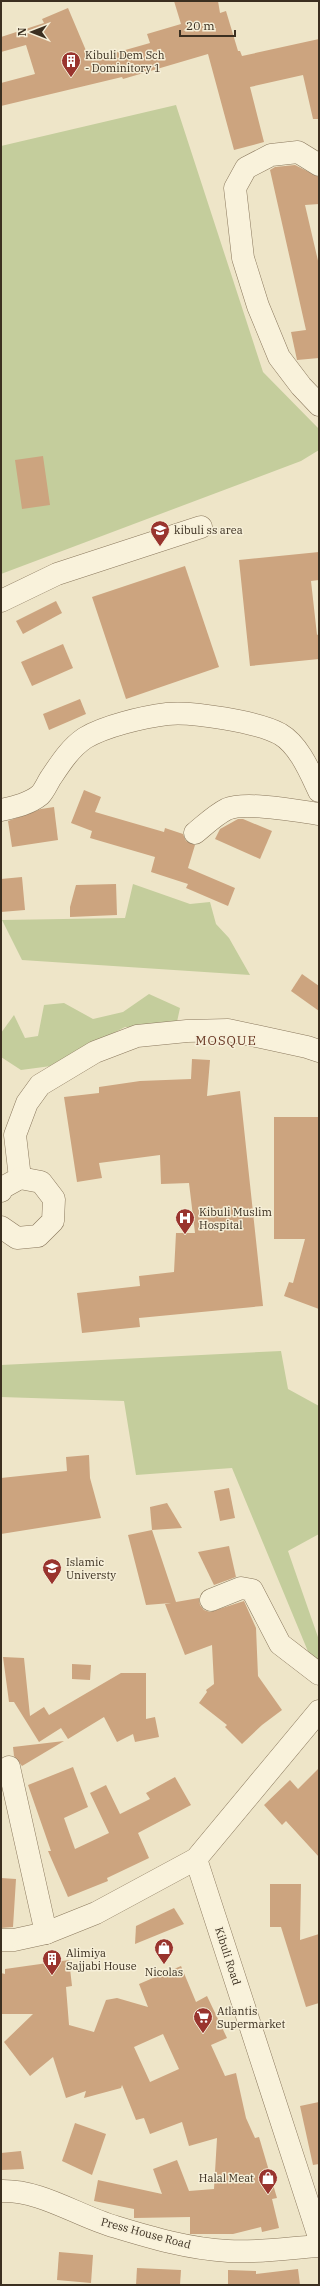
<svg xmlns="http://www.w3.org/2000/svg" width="320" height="2286" font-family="'IBM Plex Serif',serif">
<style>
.green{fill:#c4cd9c}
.building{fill:#cca47f;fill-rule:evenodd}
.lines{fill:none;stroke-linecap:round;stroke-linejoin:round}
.minor-casing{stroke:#8a785d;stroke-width:23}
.minor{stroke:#f9f2db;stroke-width:22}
.labels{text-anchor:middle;stroke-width:3;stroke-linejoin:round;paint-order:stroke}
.poi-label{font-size:11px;fill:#3b2f20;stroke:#f6efd8;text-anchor:start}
.street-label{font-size:11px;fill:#3b2f20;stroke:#f6efd8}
.quarter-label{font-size:13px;letter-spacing:1px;fill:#673420;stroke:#f6efd8}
</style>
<rect width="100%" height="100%" fill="#eee5c8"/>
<g class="green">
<path d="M 176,105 L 263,372 L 319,429 L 319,450 L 301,461 L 1,574 L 1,146 Z"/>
<path d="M 133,884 L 190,904 L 210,902 L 216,924 L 229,938 L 250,975 L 22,960 L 2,920 L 125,918 Z"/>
<path d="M 149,994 L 180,1008 L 175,1031 L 125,1027 L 51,1066 L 21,1070 L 1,1057 L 1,1033 L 14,1015 L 25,1038 L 38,1036 L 44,1005 L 64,1003 L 93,1019 L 123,1012 Z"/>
<path d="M 281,1351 L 288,1389 L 319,1406 L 319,1534 L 288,1551 L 319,1640 L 319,1678 L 232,1468 L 136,1475 L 124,1401 L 1,1397 L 1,1365 Z"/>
</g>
<g class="building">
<path d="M 174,1 L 218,1 L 220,13 L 226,11 L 238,51 L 240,51 L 242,56 L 319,39 L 319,119 L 313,119 L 303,75 L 250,87 L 264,142 L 234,150 L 208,54 L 123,79 L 122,77 L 1,106 L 1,83 L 35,74 L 26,45 L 1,52 L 1,37 L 44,23 L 42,19 L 68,8 L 90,60 L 150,43 L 147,34 L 181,24 Z"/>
<path d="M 295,165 L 319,177 L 319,204 L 305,205 L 319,265 L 319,358 L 297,360 L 291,332 L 306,330 L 270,170 L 275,167 Z"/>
<path d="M 43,456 L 50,505 L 22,509 L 15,460 Z"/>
<path d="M 319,552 L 319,580 L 311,581 L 317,635 L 319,634 L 319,659 L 250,666 L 239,560 Z"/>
<path d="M 185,566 L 219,667 L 126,699 L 92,597 Z"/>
<path d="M 56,601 L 62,613 L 23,634 L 16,621 Z"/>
<path d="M 63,644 L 73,668 L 32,686 L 21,662 Z"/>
<path d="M 80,699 L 86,714 L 49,730 L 43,714 Z"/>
<path d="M 84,790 L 101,797 L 95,812 L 164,832 L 165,828 L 183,834 L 186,841 L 195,845 L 188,868 L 235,888 L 228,906 L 186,888 L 188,884 L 151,872 L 155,857 L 90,838 L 92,831 L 71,823 Z"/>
<path d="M 54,807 L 58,840 L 12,847 L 8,821 L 41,809 Z"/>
<path d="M 238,819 L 243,819 L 272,831 L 260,859 L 215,839 L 220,829 Z"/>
<path d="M 22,877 L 25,910 L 1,912 L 1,879 Z"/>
<path d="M 116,884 L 117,915 L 70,917 L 70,907 L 76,885 Z"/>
<path d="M 302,974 L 319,986 L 319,1011 L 291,991 Z"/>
<path d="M 192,1059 L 210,1060 L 207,1096 L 240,1091 L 263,1306 L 139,1318 L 140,1327 L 82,1333 L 77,1293 L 140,1286 L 139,1276 L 174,1272 L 176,1233 L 195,1233 L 189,1183 L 161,1184 L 160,1155 L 99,1163 L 102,1178 L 77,1182 L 64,1097 L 99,1093 L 99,1087 L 140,1081 L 191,1079 Z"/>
<path d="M 274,1117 L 319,1117 L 319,1309 L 284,1296 L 289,1282 L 293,1283 L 305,1239 L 274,1239 Z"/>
<path d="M 89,1455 L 90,1478 L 101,1518 L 1,1534 L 1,1478 L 67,1471 L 66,1457 Z"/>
<path d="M 229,1488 L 235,1518 L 220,1521 L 214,1491 Z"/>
<path d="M 167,1503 L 182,1528 L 152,1530 L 150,1507 Z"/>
<path d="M 152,1530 L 176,1602 L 199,1598 L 200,1605 L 204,1610 L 210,1612 L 244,1601 L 256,1628 L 258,1676 L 282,1710 L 262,1725 L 242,1744 L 225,1727 L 227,1725 L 199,1703 L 207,1692 L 206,1690 L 214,1684 L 212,1645 L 185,1655 L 165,1604 L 171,1603 L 146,1605 L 128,1535 Z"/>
<path d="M 229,1546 L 236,1577 L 214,1585 L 198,1552 Z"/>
<path d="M 3,1657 L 24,1658 L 30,1716 L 44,1707 L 49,1715 L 121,1673 L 146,1673 L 146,1719 L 155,1717 L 159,1737 L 135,1742 L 133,1734 L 117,1742 L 104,1717 L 68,1739 L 61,1728 L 39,1742 L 14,1702 L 9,1702 Z"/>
<path d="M 72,1664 L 91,1665 L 90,1680 L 72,1679 Z"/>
<path d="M 64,1741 L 22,1766 L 14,1756 L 13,1747 Z"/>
<path d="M 73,1767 L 88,1807 L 64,1818 L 75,1849 L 109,1833 L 90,1793 L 106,1785 L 120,1814 L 150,1799 L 146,1793 L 175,1777 L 191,1805 L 138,1833 L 149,1858 L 107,1878 L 108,1881 L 68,1897 L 48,1851 L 51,1851 L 28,1785 Z"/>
<path d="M 319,1768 L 319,1857 L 286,1821 L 282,1825 L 264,1805 L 290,1780 L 298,1789 Z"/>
<path d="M 1,1878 L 16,1879 L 13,1927 L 1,1928 Z"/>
<path d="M 270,1884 L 301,1884 L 300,1940 L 319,1934 L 319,2003 L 306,2007 L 281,1927 L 270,1927 Z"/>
<path d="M 174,1908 L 184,1924 L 135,1944 L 136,1926 Z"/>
<path d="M 69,1960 L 72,1986 L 66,1987 L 69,2025 L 94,2032 L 106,2000 L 117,1998 L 148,2007 L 139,1984 L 181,1966 L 196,2002 L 207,1996 L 227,2038 L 211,2045 L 225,2076 L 236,2073 L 246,2118 L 255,2138 L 259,2137 L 277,2198 L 272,2199 L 279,2228 L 262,2232 L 261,2227 L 233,2234 L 190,2234 L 190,2217 L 134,2218 L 134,2209 L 94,2201 L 98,2180 L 162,2194 L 153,2169 L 177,2160 L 189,2191 L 214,2189 L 217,2138 L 189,2146 L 182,2122 L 150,2134 L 144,2118 L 136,2120 L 122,2085 L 121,2088 L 84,2098 L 86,2091 L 66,2098 L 53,2057 L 30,2076 L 4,2042 L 33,2014 L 1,2014 L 1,1973 L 5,1974 L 5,1969 ZM 163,2034 L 179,2069 L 150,2082 L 134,2047 Z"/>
<path d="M 319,2102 L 319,2164 L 313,2165 L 300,2106 Z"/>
<path d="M 75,2123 L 106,2134 L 92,2175 L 62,2161 Z"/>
<path d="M 21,2151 L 24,2169 L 1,2170 L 1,2153 Z"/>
<path d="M 59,2252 L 93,2255 L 91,2283 L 57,2280 Z"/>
<path d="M 137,2268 L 181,2270 L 180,2285 L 136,2285 Z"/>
<path d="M 298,2269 L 300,2285 L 228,2285 L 228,2270 L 256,2271 L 256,2274 Z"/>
</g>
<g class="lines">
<defs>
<g id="minor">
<path d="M 319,165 L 298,152 L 271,155 L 246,168 L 235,188 L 243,258 L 258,306 L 279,357 L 301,386 L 319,405"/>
<path d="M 1,601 L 57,574 L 201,527"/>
<path d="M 1,810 C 14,807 29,804 40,795 C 44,791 47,784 50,779 C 60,764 70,748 85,738 C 105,726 143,717 167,714 C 191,711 258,722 280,734 C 299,745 310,772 319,791"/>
<path d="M 195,833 C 205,825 215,815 227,809 C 246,801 298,811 319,814"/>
<path d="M 20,1178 L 15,1135 L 27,1103 L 40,1085 L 95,1052 L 137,1036 L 187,1031 L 228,1030 L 307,1047 L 319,1051"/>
<path d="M 1,1191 L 2,1188 L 20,1178"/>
<path d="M 1,1227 L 17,1238 L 38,1236 L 53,1221 L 54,1199 L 41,1182 L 20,1178"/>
<path d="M 211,1600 L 241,1588 L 252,1590 L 280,1644 L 319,1674"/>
<path d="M 9,1767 L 46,1933"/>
<path d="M 196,1859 L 319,2237"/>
<path d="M 1,1940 L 14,1940 L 46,1933 L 96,1913 L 196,1859 L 319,1711"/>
<path d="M 1,2191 C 42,2190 77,2216 116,2227 C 152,2238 190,2249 228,2251 C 258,2253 289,2248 319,2246"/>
</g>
</defs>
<use href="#minor" class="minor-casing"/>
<use href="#minor" class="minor"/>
</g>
<defs>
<symbol id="building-pin" viewBox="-11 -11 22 30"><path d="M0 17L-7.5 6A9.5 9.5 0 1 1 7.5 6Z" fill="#99342e" stroke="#f6efd8"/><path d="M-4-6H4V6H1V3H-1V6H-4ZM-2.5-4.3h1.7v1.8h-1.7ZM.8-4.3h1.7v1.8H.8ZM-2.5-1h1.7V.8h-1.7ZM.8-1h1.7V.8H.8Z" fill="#fff"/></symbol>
<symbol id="school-pin" viewBox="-11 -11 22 30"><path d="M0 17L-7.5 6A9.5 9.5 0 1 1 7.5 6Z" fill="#99342e" stroke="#f6efd8"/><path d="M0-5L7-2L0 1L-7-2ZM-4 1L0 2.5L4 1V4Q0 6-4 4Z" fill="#fff"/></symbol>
<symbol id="hospital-pin" viewBox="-11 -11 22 30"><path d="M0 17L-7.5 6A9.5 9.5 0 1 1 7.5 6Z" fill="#99342e" stroke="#f6efd8"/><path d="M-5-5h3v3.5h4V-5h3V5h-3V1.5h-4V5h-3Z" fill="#fff"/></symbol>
<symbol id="university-pin" viewBox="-11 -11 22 30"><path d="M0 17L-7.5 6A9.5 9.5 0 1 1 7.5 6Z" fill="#99342e" stroke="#f6efd8"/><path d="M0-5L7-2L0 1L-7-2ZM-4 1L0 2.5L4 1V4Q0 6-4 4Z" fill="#fff"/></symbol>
<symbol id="shop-pin" viewBox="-11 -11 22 30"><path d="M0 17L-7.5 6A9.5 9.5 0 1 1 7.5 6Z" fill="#99342e" stroke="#f6efd8"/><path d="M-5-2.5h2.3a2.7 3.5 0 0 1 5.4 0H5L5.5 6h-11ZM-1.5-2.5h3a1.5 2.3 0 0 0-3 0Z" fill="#fff"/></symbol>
<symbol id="supermarket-pin" viewBox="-11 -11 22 30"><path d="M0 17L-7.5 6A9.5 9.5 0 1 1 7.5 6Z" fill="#99342e" stroke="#f6efd8"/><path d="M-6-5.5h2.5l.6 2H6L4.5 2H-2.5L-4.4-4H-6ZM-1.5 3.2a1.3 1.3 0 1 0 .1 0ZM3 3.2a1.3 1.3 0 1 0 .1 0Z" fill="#fff"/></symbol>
</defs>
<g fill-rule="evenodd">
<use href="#building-pin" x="60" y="50" width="22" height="30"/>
<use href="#school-pin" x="149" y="519" width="22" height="30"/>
<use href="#hospital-pin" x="174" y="1207" width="22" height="30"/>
<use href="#university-pin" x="41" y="1557" width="22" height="30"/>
<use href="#shop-pin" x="153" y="1937" width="22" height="30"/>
<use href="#building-pin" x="41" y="1948" width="22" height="30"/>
<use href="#supermarket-pin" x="192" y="2006" width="22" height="30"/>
<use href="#shop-pin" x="257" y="2167" width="22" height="30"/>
</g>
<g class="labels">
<g class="poi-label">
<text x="85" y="59">Kibuli Dem Sch<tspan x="85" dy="13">- Dominitory 1</tspan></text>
<text x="174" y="534">kibuli ss area</text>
<text x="199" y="1216">Kibuli Muslim<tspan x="199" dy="13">Hospital</tspan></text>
<text x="66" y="1566">Islamic<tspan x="66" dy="13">Universty</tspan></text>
<text x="66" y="1957">Alimiya<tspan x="66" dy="13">Sajjabi House</tspan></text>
<text x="164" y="1976" text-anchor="middle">Nicolas</text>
<text x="217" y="2015">Atlantis<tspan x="217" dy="13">Supermarket</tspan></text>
<text x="254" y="2182" text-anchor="end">Halal Meat</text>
</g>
<g class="street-label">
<text transform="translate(228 1956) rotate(72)" y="4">Kibuli Road</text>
<text transform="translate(146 2233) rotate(15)" y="4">Press House Road</text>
</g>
<g class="quarter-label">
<text x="226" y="1045">MOSQUE</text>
</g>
</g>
<rect width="320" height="2286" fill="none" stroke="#3b2f20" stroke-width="4"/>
<g transform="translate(32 32) rotate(270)" stroke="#f6efd8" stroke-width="3" paint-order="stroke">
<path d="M0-3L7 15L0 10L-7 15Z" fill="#3b2f20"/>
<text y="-6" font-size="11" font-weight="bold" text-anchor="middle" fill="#3b2f20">N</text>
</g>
<path d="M180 30v6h55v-6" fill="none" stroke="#3b2f20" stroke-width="2"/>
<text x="186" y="30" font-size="12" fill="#3b2f20" stroke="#f6efd8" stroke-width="3" paint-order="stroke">20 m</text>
</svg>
